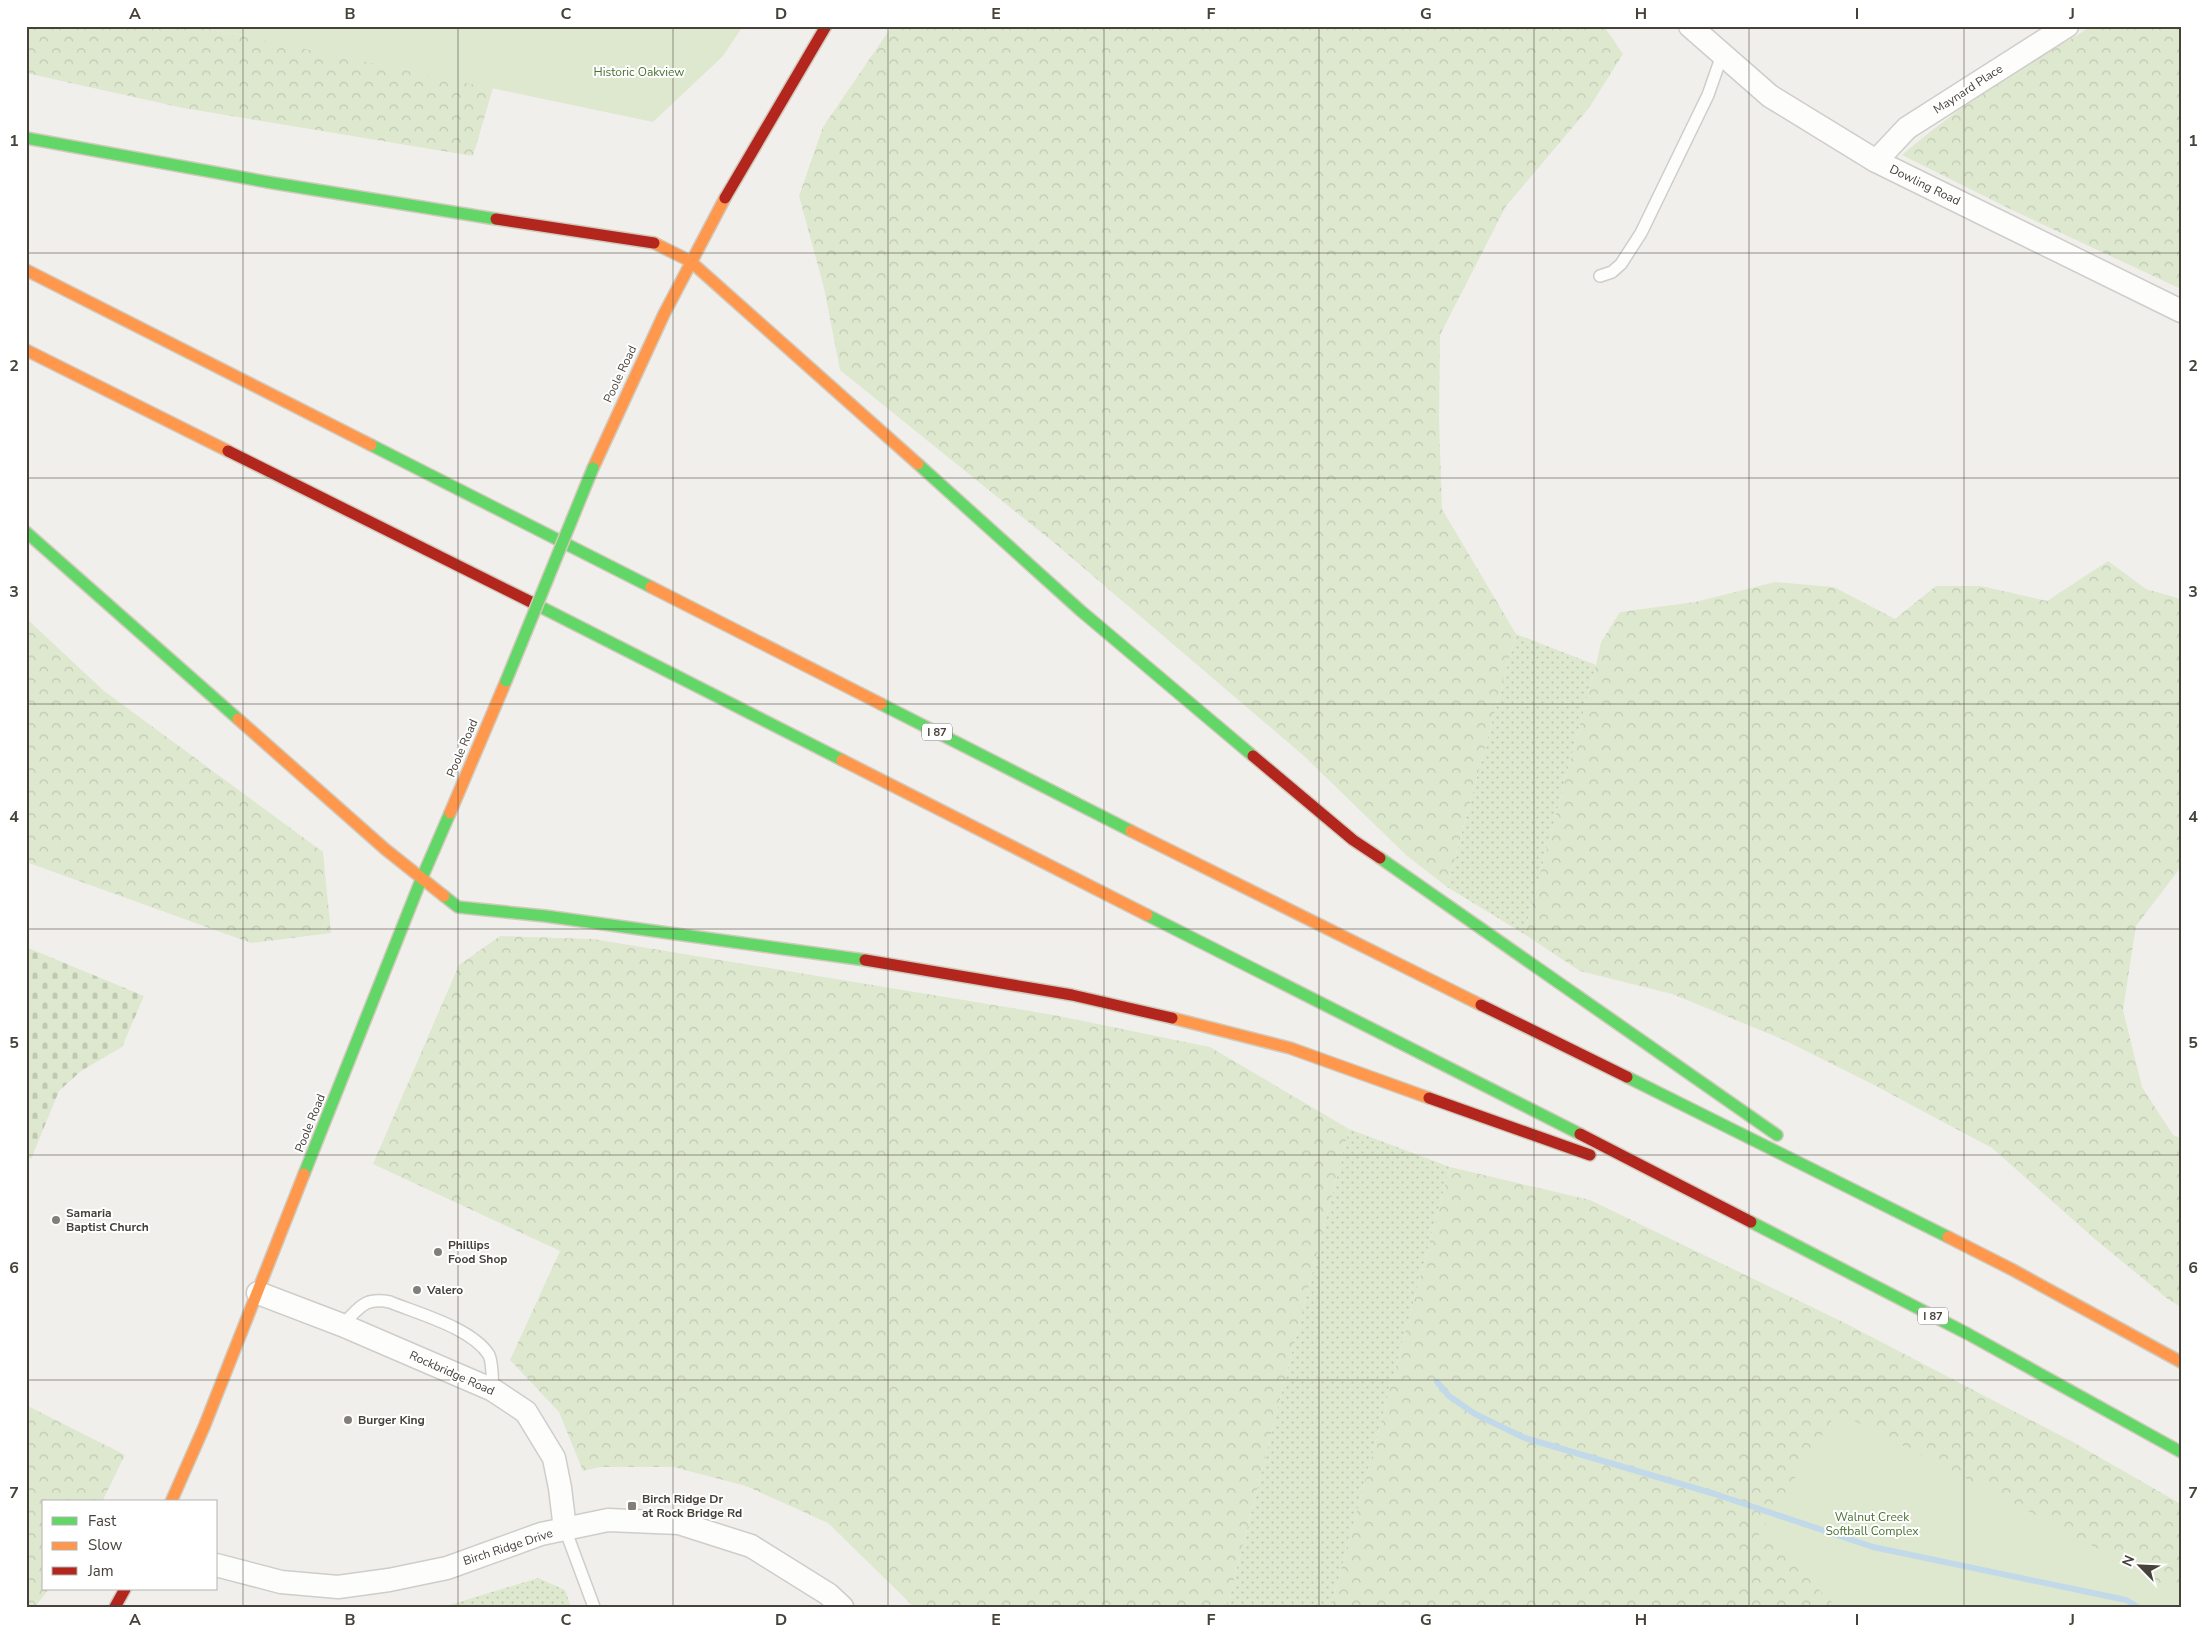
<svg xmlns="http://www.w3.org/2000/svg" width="2207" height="1633" font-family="'Nunito Sans',sans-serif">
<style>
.grass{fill:url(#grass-dots)}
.forest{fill:url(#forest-crowns)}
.cemetery{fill:url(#cemetery-stones)}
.park{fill:#dee8cf}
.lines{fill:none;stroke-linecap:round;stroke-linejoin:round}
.stream{stroke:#c2d9e9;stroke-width:6}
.lane-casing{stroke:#cfcdc9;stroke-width:14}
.street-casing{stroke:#cfcdc9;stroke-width:25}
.fast-casing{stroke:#d1cabc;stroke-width:14}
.slow-casing{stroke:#d1cabc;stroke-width:14}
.jam-casing{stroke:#d1cabc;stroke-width:14}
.lane{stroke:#fdfdfc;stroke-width:11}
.street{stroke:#fdfdfc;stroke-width:22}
.fast{stroke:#63d668;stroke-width:11}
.slow{stroke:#ff974d;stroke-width:11}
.jam{stroke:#b3261e;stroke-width:11}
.fast-bridge-casing{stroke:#d1cabc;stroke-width:14;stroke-linecap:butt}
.fast-bridge{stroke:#63d668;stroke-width:11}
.grid{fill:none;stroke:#464139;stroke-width:1;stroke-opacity:0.55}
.poi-dot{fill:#827e78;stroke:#fff;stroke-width:2}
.labels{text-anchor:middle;stroke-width:4;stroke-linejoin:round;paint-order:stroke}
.shield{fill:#fff;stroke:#7e7a74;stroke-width:1}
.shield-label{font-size:11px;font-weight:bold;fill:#464139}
.park-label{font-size:12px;fill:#4a7133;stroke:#fff}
.street-label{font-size:12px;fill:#464139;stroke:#fff}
.poi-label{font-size:12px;font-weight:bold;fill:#464139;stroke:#fff;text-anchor:start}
.neatline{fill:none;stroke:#464139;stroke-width:2}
.grid-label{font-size:16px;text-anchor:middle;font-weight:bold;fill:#464139}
</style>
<defs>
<pattern id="grass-dots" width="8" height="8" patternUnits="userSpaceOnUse" patternTransform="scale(1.25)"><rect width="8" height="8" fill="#dee8cf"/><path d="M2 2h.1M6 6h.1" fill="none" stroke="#c0c8b2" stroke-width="1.8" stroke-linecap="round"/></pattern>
<pattern id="forest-crowns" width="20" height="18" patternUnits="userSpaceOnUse" patternTransform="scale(1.25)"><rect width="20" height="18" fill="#dee8cf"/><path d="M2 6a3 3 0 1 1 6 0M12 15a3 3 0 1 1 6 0" fill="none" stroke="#c0c8b2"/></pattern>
<pattern id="cemetery-stones" width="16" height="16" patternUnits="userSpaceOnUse" patternTransform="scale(1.25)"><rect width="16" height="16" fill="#dee8cf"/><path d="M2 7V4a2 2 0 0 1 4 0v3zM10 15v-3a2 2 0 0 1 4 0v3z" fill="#c0c8b2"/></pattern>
</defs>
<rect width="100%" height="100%" fill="#f1efec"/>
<g class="grass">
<path d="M 1516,634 L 1596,665 L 1524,934 L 1447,887 Z"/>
<path d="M 1349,1129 L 1450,1167 L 1331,1607 L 1227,1607 Z"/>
<path d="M 538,1578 L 565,1590 L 571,1607 L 443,1607 Z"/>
</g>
<g class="forest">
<path d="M 26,26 L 196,26 L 493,88 L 473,156 L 183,108 L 26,73 Z"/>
<path d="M 892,26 L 1604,26 L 1623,54 L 1589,108 L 1506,206 L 1440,335 L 1439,419 L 1442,509 L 1516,634 L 1447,887 L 1406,855 L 1305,757 L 1058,546 L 840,370 L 824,288 L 799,196 L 823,127 Z"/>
<path d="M 2092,26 L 2181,26 L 2181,289 L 2014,211 L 1902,155 C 1960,104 2026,66 2092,26 Z"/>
<path d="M 2108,561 L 2146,589 L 2181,599 L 2181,867 L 2136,926 L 2123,1010 L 2142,1087 L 2173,1135 L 2181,1138 L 2181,1307 L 2169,1300 L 2096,1240 L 1992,1148 L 1876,1086 L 1782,1039 L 1672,994 L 1580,971 L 1524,934 L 1596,665 L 1601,642 L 1620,612 L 1695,602 L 1775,582 L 1834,587 L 1895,619 L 1936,586 L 1981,586 L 2047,601 Z"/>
<path d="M 26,618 L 104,691 L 323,852 L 331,933 L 251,943 L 26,862 Z"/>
<path d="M 500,936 L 593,939 L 1054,1015 L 1210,1047 L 1349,1129 L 1227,1607 L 914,1607 L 828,1523 L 746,1486 L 673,1467 L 601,1467 L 583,1471 L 559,1412 L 510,1360 L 560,1251 L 373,1164 L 459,965 Z"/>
<path d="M 1450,1167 L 1590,1200 L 1845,1323 L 2073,1442 L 2181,1504 L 2181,1607 L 1331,1607 Z"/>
<path d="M 26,1405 L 125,1455 L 102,1502 L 44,1502 L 44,1589 L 49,1589 L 35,1607 L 26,1607 Z"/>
</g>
<path class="cemetery" d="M 26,947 L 144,996 L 122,1047 L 81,1071 L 59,1091 L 31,1159 L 26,1157 Z"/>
<g class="park">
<path d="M 196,26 L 743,26 L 723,56 L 653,122 Z"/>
<path d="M 1837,1412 C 1953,1471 2068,1531 2181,1595 L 2181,1607 L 1837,1607 L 1816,1587 L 1781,1548 L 1756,1539 Z"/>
</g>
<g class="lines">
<path class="stream" d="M 1437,1382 L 1449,1396 L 1475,1414 L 1525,1438 L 1715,1494 L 1873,1547 L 2126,1600 L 2138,1607"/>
<defs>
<g id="lane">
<path d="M 1600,276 L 1612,272 L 1621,264 L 1641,233 L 1708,95 L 1722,55"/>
<path d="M 342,1325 C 360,1308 363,1297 390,1302 C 419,1314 472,1328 489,1355 C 493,1364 492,1381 493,1390"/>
<path d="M 565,1529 L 594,1607"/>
</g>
<g id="street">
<path d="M 1690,26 L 1770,96 L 1876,161 L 2181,311"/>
<path d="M 1876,161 L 1907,128 L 2067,26"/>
<path d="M 258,1293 L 342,1325 L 493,1390 L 526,1412 L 554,1458 L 560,1488 L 565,1529"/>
<path d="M 216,1565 L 281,1582 L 338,1587 L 389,1580 L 447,1568 L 541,1534 L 608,1520 L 679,1523 L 751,1546 L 828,1594 L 842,1607"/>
</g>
<g id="fast">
<path d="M 26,138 L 273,183 L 496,219"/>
<path d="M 371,445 L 651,587"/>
<path d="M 918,464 L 1081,611 L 1253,756"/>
<path d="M 26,532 L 238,719"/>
<path d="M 531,602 L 842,760"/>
<path d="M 881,704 L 1131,831"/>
<path d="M 1380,858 L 1777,1135"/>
<path d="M 444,896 L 458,907 L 545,916 L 865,960"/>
<path d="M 1147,915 L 1580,1134"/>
<path d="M 1627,1077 L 1948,1237"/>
<path d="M 304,1174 L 421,880 L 450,813"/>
<path d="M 1751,1222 L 1968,1334 L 2181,1452"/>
</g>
<g id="slow">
<path d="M 654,243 L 690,261 L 918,464"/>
<path d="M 26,270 L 371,445"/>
<path d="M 26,350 L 228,451"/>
<path d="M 593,468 L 664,314 L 725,198"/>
<path d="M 651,587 L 881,704"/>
<path d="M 238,719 L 385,849 L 444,896"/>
<path d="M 842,760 L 1147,915"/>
<path d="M 450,813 L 506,681"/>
<path d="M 1131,831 L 1481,1005"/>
<path d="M 1172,1018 L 1290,1048 L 1429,1098"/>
<path d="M 1948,1237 L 2013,1270 L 2181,1362"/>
<path d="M 171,1502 L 204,1427 L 304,1174"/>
</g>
<g id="jam">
<path d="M 725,198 L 826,26"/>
<path d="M 496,219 L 654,243"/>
<path d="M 228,451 L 531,602"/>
<path d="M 1253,756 L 1353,840 L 1380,858"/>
<path d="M 865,960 L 1072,995 L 1172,1018"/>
<path d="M 1481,1005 L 1627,1077"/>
<path d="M 1429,1098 L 1590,1155"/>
<path d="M 1580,1134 L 1751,1222"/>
<path d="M 115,1607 L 125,1589"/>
</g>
</defs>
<use href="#lane" class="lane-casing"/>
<use href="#street" class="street-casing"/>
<use href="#fast" class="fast-casing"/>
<use href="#slow" class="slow-casing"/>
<use href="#jam" class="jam-casing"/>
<use href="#lane" class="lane"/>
<use href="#street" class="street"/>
<use href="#fast" class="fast"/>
<use href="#slow" class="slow"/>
<use href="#jam" class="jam"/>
<defs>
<path id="fast-bridge" d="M 506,681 L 593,468"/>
</defs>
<use href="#fast-bridge" class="fast-bridge-casing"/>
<use href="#fast-bridge" class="fast-bridge"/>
</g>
<path class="grid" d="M 243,26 L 243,1607M 458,26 L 458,1607M 673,26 L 673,1607M 888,26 L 888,1607M 1104,26 L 1104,1607M 1319,26 L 1319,1607M 1534,26 L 1534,1607M 1749,26 L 1749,1607M 1964,26 L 1964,1607M 26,253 L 2181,253M 26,478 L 2181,478M 26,704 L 2181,704M 26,929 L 2181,929M 26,1155 L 2181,1155M 26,1380 L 2181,1380"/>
<g class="poi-dot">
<circle cx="56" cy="1220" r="5"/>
<circle cx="438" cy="1252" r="5"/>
<circle cx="417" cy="1290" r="5"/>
<circle cx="348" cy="1420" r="5"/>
<rect x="627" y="1501" width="10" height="10" rx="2.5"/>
</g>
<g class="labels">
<g class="shield">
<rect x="922" y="723.5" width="30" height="17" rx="4"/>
<rect x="1918" y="1307.5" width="30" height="17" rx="4"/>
</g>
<g class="shield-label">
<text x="937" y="736">I 87</text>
<text x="1933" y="1320">I 87</text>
</g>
<g class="park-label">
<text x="639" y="76">Historic Oakview</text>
<text x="1872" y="1521">Walnut Creek<tspan x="1872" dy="14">Softball Complex</tspan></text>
</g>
<g class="street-label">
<text transform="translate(1968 89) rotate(-33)" y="4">Maynard Place</text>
<text transform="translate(1925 185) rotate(26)" y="4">Dowling Road</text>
<text transform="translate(620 374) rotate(-65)" y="4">Poole Road</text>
<text transform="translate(462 748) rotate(-67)" y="4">Poole Road</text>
<text transform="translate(310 1123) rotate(-68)" y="4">Poole Road</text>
<text transform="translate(452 1373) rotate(24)" y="4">Rockbridge Road</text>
<text transform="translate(508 1547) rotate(-18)" y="4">Birch Ridge Drive</text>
</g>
<g class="poi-label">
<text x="66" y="1217">Samaria<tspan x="66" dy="14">Baptist Church</tspan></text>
<text x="448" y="1249">Phillips<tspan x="448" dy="14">Food Shop</tspan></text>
<text x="427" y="1294">Valero</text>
<text x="358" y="1424">Burger King</text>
<text x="642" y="1503">Birch Ridge Dr<tspan x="642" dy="14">at Rock Bridge Rd</tspan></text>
</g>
</g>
<rect width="2207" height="1633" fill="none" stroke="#ffffff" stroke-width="55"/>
<rect x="42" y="1500" width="175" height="90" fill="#ffffff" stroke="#b5b3b0"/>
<rect x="52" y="1517" width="25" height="8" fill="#63d668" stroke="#b5b3b0"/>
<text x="88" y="1526" font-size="15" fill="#464139">Fast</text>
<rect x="52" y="1542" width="25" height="8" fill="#ff974d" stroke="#b5b3b0"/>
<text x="88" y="1550" font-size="15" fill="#464139">Slow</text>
<rect x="52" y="1567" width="25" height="8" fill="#b3261e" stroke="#b5b3b0"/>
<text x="88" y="1576" font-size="15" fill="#464139">Jam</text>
<g transform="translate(2140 1566) rotate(294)" stroke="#ffffff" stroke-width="4" paint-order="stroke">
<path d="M0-4L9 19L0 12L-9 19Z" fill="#464139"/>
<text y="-8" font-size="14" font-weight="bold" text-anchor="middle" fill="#464139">N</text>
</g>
<rect x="28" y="28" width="2152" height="1578" class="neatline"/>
<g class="grid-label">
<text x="135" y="19">A</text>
<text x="350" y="19">B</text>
<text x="566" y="19">C</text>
<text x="781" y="19">D</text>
<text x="996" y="19">E</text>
<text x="1211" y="19">F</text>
<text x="1426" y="19">G</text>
<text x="1641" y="19">H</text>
<text x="1857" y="19">I</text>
<text x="2072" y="19">J</text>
<text x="14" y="146">1</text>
<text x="2193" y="146">1</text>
<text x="14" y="371">2</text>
<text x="2193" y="371">2</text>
<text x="14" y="597">3</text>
<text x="2193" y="597">3</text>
<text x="14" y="822">4</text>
<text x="2193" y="822">4</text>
<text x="14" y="1048">5</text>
<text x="2193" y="1048">5</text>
<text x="14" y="1273">6</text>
<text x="2193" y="1273">6</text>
<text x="14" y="1498">7</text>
<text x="2193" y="1498">7</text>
<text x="135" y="1625">A</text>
<text x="350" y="1625">B</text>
<text x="566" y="1625">C</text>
<text x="781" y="1625">D</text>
<text x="996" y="1625">E</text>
<text x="1211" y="1625">F</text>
<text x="1426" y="1625">G</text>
<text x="1641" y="1625">H</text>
<text x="1857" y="1625">I</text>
<text x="2072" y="1625">J</text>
</g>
</svg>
